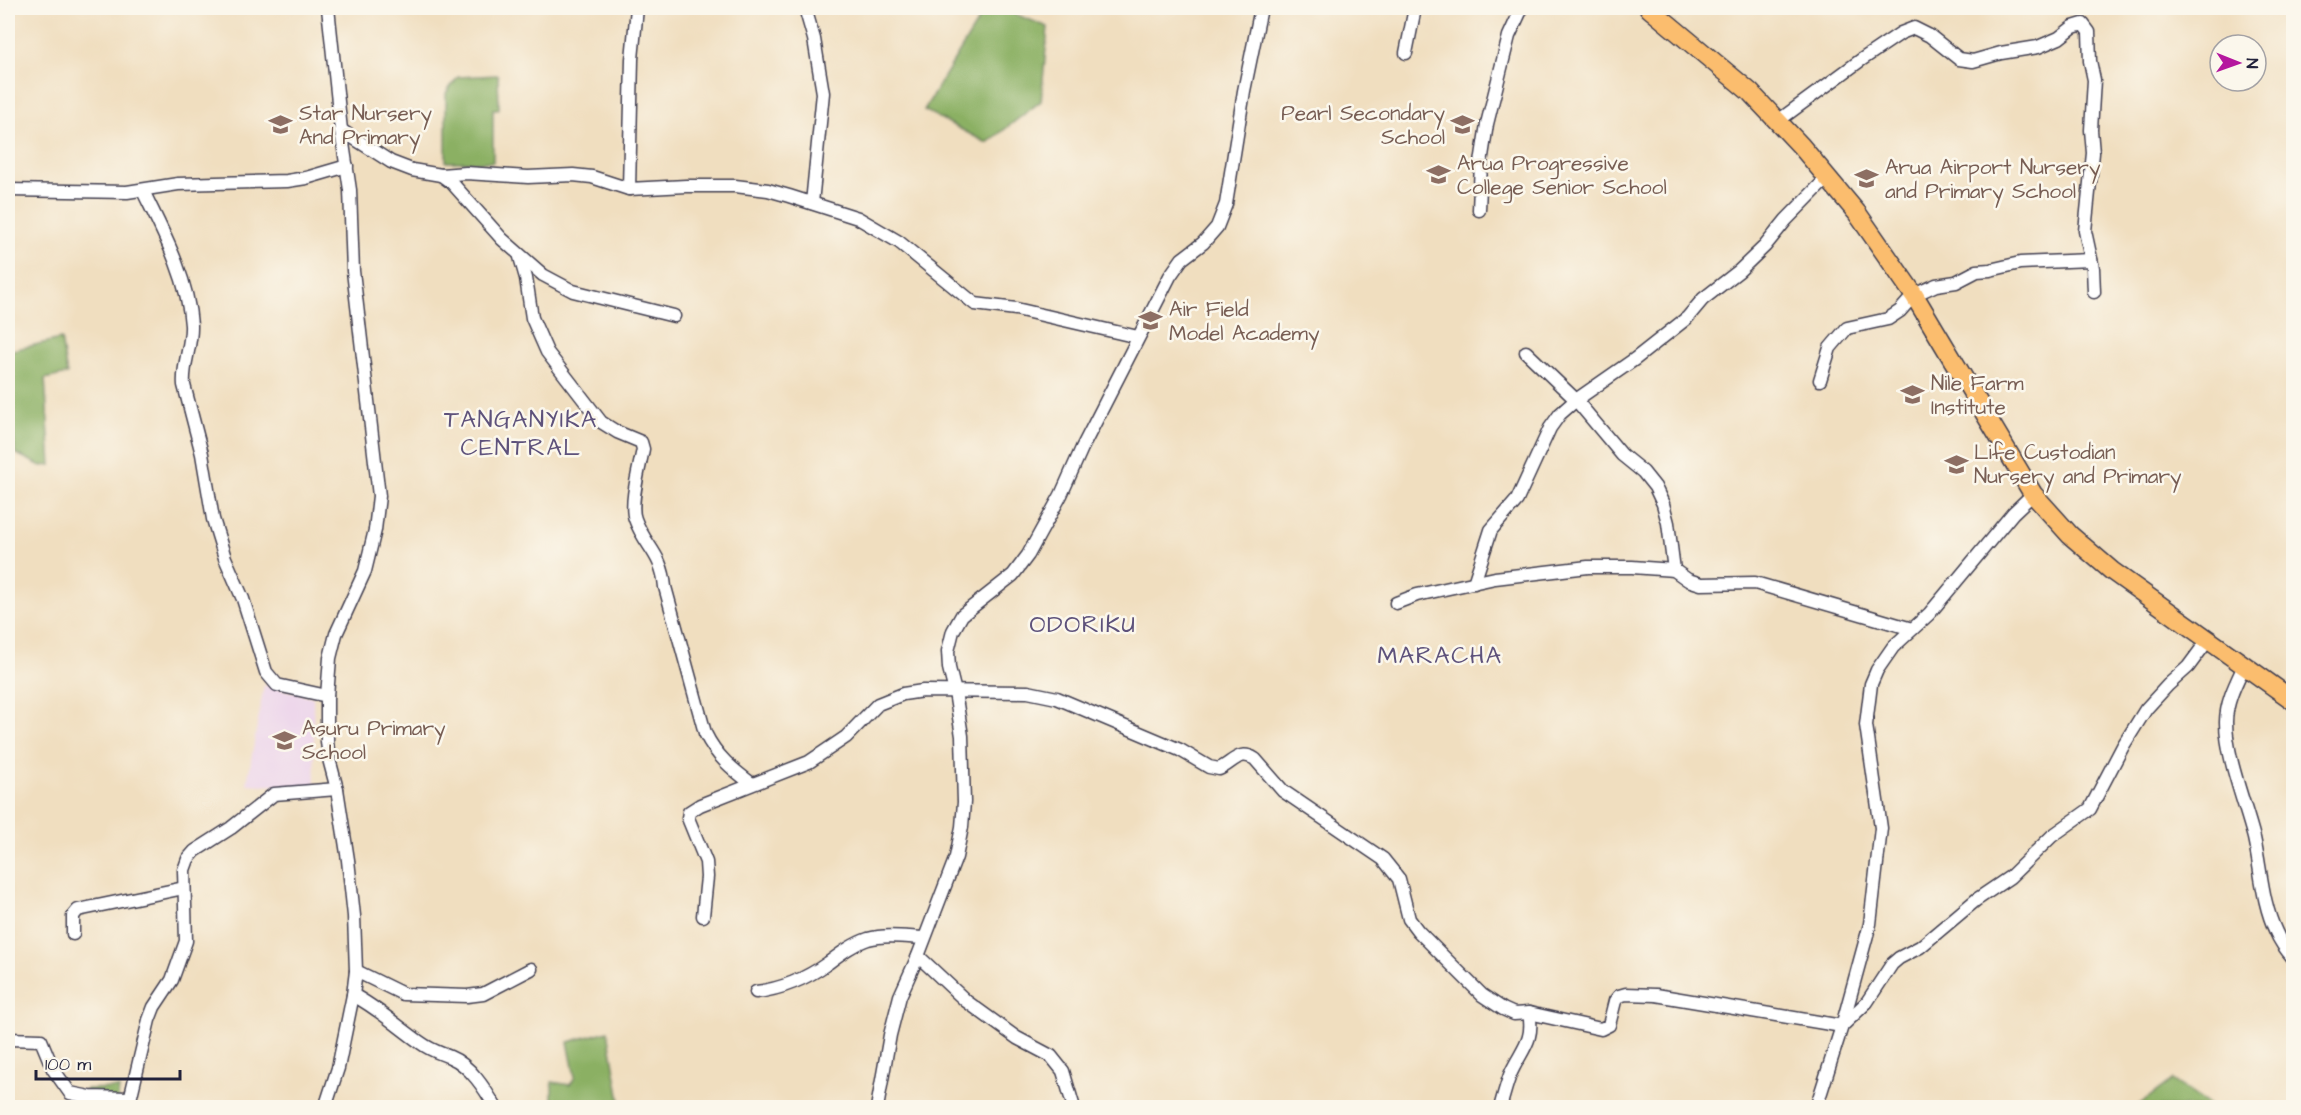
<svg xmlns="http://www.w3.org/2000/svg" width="2301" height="1115" font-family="'Architects Daughter',sans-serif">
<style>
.built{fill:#ebd1eb}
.forest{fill:#8bb064;stroke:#566950;stroke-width:1.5}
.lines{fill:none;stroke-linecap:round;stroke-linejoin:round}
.minor-casing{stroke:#413e4f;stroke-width:15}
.primary-casing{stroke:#413e4f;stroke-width:21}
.minor{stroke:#fff;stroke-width:12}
.primary{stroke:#fbbd6e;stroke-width:18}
.labels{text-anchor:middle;stroke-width:5;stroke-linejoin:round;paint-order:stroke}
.education-label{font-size:21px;fill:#785e54;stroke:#fbf7ec;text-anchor:start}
.quarter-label{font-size:24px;letter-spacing:1.5px;fill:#5e527b;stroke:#fbf7ec}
</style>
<rect width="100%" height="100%" fill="#fbf7ec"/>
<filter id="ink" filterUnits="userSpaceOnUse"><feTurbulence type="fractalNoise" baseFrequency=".0167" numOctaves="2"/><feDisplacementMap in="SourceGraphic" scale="12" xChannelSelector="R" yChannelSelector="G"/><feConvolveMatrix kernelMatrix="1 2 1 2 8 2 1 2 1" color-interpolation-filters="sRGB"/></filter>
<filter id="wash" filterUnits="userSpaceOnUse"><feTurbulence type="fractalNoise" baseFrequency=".008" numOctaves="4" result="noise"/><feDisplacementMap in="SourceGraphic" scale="24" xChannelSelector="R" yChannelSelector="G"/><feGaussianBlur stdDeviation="1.35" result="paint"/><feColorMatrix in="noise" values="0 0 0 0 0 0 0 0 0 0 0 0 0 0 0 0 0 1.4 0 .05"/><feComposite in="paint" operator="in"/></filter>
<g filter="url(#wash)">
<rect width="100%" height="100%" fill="#f0debf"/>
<path class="built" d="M 264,685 L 313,697 L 315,788 L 247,784 Z"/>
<g class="forest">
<path d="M 986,8 L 1000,8 L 1048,27 L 1041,101 L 987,143 L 924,110 Z"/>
<path d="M 498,75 L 499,109 L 493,109 L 493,162 L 446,162 L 446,93 L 458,77 Z"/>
<path d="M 61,339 L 67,374 L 45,379 L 51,465 L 41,466 L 15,453 L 8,374 L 8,351 Z"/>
<path d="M 608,1031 L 621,1107 L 556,1107 L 552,1097 L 552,1082 L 570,1085 L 575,1077 L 568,1042 Z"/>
<path d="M 2172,1080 L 2212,1107 L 2136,1107 Z"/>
<path d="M 119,1088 L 117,1107 L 82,1108 L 86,1089 Z"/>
</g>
</g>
<g filter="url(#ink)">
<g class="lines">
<defs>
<g id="minor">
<path d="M 637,8 L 632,59 L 629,189 L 686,186 L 735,186 L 768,190 L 789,196 L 858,218 L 899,242 L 975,304 L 1016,309 L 1138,337"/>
<path d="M 805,8 L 814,39 L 823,93 L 812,203"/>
<path d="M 1406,53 L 1415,8"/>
<path d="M 1778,121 L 1861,60 L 1901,33 L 1914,28 L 1930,36 L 1959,59 L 1973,61 L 2001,53 L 2038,47 L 2059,38 L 2073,27 L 2083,24 L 2089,32 L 2090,61 L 2094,80 L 2091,130 L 2093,153 L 2085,231 L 2093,268 L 2094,292"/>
<path d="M 341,130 L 391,162 L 412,170 L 441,175 L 466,173 L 528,177 L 573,175 L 592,177 L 629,189"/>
<path d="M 441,175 L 452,183 L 502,239 L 543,275 L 573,291 L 674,316"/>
<path d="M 8,190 L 127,192 L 178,184 L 287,181 L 306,178 L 347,166"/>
<path d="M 143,191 C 163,232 188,278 191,325 C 192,346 182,365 184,385 L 202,454 L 213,519 L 225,558 L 243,599 L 266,672 L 277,685 L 327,696"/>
<path d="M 1479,210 L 1481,163 L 1487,124 L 1509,36 L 1522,8"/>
<path d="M 520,257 L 526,278 L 532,318 L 547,352 L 601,422 L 617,432 L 641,442 L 643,449 C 640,466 629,504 635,519 C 645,547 662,553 665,587 L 705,733 C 716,756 732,769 752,784"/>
<path d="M 1526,352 L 1576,400 L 1622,455 L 1643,472 L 1655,487 L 1663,504 L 1668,523 L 1674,570"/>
<path d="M 1820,380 L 1830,348 L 1847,328 L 1888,319 L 1900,311 L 1914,295 L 1936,285 L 1956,282 L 1977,271 L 1990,270 L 2020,263 L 2091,260"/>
<path d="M 1474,583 L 1491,530 L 1517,500 L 1550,428 L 1560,414 L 1576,400 L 1635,359 L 1687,318 L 1703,299 L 1739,271 L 1765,246 L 1786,220 L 1828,177"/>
<path d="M 1396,603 L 1417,595 L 1495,578 L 1588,567 L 1632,567 L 1674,570 L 1688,580 L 1701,584 L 1755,583 L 1912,629"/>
<path d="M 2244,666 C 2236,683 2226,702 2226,722 C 2226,757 2245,803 2254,838 C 2261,869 2262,903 2276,932 C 2280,942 2287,951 2294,959"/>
<path d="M 703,916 L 707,877 L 706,862 L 688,818 L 689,812 L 700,805 L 809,762 L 846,737 L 878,704 L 903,694 L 923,691 L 1028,692 L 1057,698 L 1180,750 L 1209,767 L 1219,769 C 1233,763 1239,749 1255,759 L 1283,791 L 1383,859 L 1399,879 L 1409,919 L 1418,931 L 1482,995 L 1503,1009 L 1514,1014 L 1529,1013 L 1601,1029 L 1609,1025 L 1615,1001 L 1619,996 L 1626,994 L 1656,995 L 1842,1026 L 1867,1002 L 1892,964 L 1899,958 L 1920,947 L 1976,900 L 2010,877 L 2052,836 L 2090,809 L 2123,746 L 2146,709 L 2168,685 L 2188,667 L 2208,640"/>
<path d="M 73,934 L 73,916 L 78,910 L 184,888"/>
<path d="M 918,956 L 966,1001 L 1017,1038 L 1051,1056 L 1063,1071 L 1074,1108"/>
<path d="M 356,971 L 403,994 L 467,996 L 483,994 L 531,969"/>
<path d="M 756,992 C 781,989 807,978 828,963 C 840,954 853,944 868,939 C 886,934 905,937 923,938"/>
<path d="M 353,995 C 378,1008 398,1027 421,1043 C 432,1051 438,1052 450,1057 C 470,1065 485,1089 496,1108"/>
<path d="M 8,1039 L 41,1040 L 53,1069 L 70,1093 L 90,1097 L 129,1098"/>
<path d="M 128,1108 L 149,1020 L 154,1007 L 172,980 L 186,941 L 184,870 L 188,859 L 195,851 L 231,828 L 274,794 L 337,789"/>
<path d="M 325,1108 L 338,1068 L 353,995 L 356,971 L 354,916 L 348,860 L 337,789 L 329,759 L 327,741 L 327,696 L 330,658 L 336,634 L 365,571 L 375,530 L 379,496 L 353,271 L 350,190 L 341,130 L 328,8"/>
<path d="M 877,1108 L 890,1035 L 900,996 L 918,956 L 956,857 L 962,827 L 964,802 L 962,736 L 955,692 L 949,668 L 948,651 L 953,631 L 962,615 L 1013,575 L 1028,555 L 1061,495 L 1082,448 L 1170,276 L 1182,259 L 1203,243 L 1217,227 L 1226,204 L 1244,91 L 1261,8"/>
<path d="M 1500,1108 C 1503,1097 1506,1086 1510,1075 C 1520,1051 1535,1042 1529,1013"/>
<path d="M 1816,1108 L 1842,1026 L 1870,924 L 1881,828 L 1866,725 L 1871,684 L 1877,670 L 1893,647 L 1929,614 L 2013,513 L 2033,494"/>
</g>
<path id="primary" d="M 1649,8 L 1750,92 L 1801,146 L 1857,213 L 1914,295 L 2033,494 L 2070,535 L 2112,571 L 2294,701"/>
</defs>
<use href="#minor" class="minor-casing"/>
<use href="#primary" class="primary-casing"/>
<use href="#minor" class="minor"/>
<use href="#primary" class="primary"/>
</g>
</g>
<defs>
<symbol id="school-bare" viewBox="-9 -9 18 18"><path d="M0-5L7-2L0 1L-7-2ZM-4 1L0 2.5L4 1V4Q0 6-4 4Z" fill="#8d6e63" stroke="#fbf7ec" stroke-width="2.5" paint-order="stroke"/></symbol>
</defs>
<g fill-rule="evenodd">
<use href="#school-bare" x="264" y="108" width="33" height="33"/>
<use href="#school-bare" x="1446" y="108" width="33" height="33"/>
<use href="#school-bare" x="1422" y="158" width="33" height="33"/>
<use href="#school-bare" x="1850" y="162" width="33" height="33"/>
<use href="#school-bare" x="1134" y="304" width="33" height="33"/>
<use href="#school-bare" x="1896" y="378" width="33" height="33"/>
<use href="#school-bare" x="1940" y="448" width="33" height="33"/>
<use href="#school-bare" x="268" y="724" width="33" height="33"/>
</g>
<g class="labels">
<g class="education-label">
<text x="299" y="120">Star Nursery<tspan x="299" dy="24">And Primary</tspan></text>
<text x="1445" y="120" text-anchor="end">Pearl Secondary<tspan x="1445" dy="24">School</tspan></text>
<text x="1457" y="170">Arua Progressive<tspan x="1457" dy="24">College Senior School</tspan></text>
<text x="1885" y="174">Arua Airport Nursery<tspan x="1885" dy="24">and Primary School</tspan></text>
<text x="1169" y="316">Air Field<tspan x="1169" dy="24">Model Academy</tspan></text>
<text x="1931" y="390">Nile Farm<tspan x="1931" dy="24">Institute</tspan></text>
<text x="1974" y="459">Life Custodian<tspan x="1974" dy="24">Nursery and Primary</tspan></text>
<text x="302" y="735">Asuru Primary<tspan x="302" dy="24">School</tspan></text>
</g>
<g class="quarter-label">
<text x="521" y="427">TANGANYIKA<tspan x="521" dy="28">CENTRAL</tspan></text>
<text x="1083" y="632">ODORIKU</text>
<text x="1440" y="663">MARACHA</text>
</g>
</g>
<rect width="2301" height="1115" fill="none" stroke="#fbf7ec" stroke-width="30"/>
<g transform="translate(2238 63) rotate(91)"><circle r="28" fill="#fbf7ec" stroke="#a4a2a5" stroke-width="1.5"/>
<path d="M0-4.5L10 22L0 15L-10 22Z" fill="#b5179e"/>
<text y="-9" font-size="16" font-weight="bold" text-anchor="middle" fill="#22223b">N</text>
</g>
<path d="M36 1070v9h144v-9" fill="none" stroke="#22223b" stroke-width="3"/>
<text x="45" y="1070" font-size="18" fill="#22223b" stroke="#fbf7ec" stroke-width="4.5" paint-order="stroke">100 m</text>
</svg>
